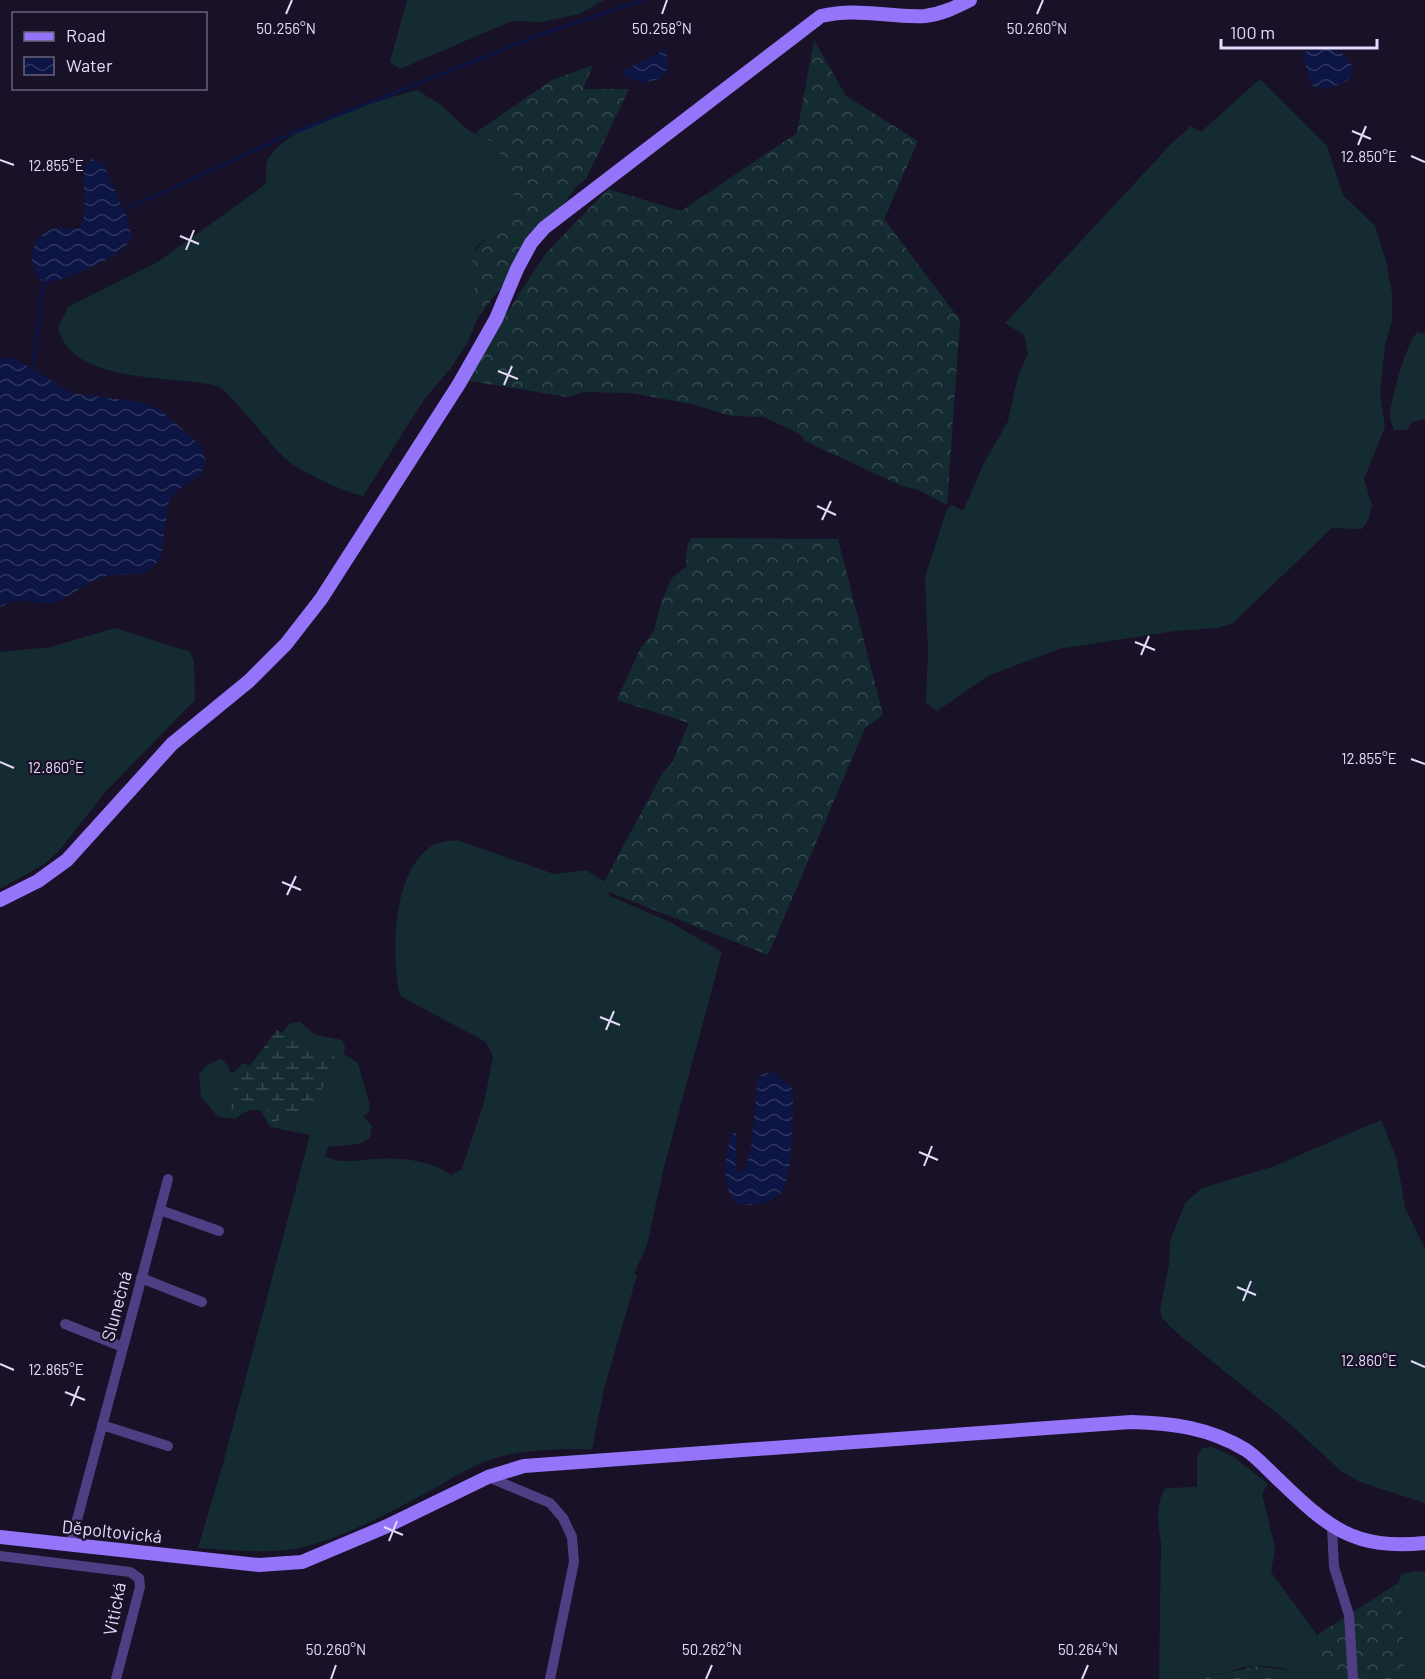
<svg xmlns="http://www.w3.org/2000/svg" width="1425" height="1679" font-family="Barlow,sans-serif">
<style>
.grass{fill:#142c31}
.forest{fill:url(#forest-crowns)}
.wetland{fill:url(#wetland-marsh)}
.water{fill:url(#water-waves)}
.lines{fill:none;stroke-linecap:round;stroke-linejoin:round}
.stream{stroke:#0d1544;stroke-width:3}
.street{stroke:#503e84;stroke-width:10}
.secondary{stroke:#9474f9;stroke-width:14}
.ticks{fill:none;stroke:#e5d9fd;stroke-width:2}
.labels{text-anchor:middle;stroke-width:4.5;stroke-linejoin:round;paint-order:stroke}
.street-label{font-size:18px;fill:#e5d9fd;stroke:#191127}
.ticks-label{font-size:15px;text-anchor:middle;fill:#e5d9fd;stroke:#191127;stroke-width:4.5;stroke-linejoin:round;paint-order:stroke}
</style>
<defs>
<pattern id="forest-crowns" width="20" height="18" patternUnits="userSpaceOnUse" patternTransform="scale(1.5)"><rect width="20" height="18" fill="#142c31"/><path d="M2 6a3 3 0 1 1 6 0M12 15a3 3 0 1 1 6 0" fill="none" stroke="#364a50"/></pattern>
<pattern id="wetland-marsh" width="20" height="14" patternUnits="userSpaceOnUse" patternTransform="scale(1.5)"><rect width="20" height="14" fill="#142c31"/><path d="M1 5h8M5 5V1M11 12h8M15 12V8" fill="none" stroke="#364a50"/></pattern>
<pattern id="water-waves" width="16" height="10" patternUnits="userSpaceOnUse" patternTransform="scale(1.5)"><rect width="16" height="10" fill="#0d1544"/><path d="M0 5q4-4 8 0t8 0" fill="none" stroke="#303660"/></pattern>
</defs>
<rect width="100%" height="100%" fill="#191127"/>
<g class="grass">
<path d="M 407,0 L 604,0 L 580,14 L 542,22 L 512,21 L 400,69 L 390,62 Z"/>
<path d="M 1260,79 L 1327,146 L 1343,195 L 1375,226 L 1386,261 L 1392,294 L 1392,321 L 1385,346 L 1380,392 L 1385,427 L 1364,479 L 1372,505 L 1369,518 L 1362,529 L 1332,528 L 1233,623 L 1217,628 L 1175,631 L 1059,649 L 988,676 L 937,711 L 926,703 L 928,652 L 925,577 L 947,509 L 952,505 L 963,511 L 984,463 L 1008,421 L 1018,376 L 1028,354 L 1024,335 L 1005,323 L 1172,143 L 1191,126 L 1201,132 Z"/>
<path d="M 417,90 L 441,105 L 468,130 L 494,143 L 502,157 L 518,210 L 501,228 L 475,248 L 477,319 L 469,340 L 451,368 L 425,398 L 363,496 C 344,492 301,472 286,459 C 271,446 228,389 217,386 C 172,374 73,386 58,328 L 68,307 L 156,263 L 258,190 L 266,183 C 266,176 265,166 268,160 C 286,124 379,101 417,90 Z"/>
<path d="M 1417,332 L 1425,334 L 1425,419 L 1412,422 L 1407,430 L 1394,430 C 1393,425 1390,420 1390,416 C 1391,397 1406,345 1417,332 Z"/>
<path d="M 115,628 L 190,652 L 194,662 L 195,700 L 106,791 L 58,852 L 44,864 L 0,889 L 0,652 L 51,647 Z"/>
<path d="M 457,840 L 554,874 L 586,870 L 605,882 L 610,896 L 670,922 L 722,952 L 663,1171 L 647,1245 L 634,1274 L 637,1275 L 604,1389 L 592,1449 C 560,1449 523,1449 492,1459 C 472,1466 454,1477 435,1488 C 396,1509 355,1532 311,1545 C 275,1556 235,1550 198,1548 L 224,1460 L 310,1135 L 270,1127 L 261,1111 C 251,1108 243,1112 236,1119 L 218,1117 L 201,1097 L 199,1074 L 206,1066 L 221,1058 L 229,1067 L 229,1073 L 234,1072 L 243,1063 L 255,1067 L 289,1024 L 300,1022 L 316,1035 L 342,1040 L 345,1046 L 344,1054 L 358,1063 L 370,1106 L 369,1112 L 363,1116 L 372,1126 L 370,1138 L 359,1144 L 328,1147 L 325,1156 C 344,1165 356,1160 375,1159 C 400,1157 431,1160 451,1175 L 462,1169 L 484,1103 L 493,1057 L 486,1042 L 400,996 C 391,955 392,874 430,847 C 437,842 449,841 457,840 Z"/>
<path d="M 1381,1120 L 1397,1160 L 1405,1208 L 1425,1249 L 1425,1503 L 1360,1482 L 1341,1471 L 1288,1422 L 1177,1333 L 1162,1318 L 1160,1310 L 1169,1265 L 1170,1241 L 1185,1203 L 1202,1188 L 1272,1167 Z"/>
<path d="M 1212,1447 L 1234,1457 L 1268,1484 L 1262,1494 L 1275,1548 L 1271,1572 L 1317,1635 C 1322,1649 1316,1662 1331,1669 L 1335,1679 L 1295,1679 L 1292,1671 C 1277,1666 1255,1664 1240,1668 C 1228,1672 1221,1676 1208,1673 L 1202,1679 L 1159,1679 L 1161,1542 C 1158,1525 1155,1501 1166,1488 L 1197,1487 L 1197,1456 L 1202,1448 Z"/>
<path d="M 1417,1571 L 1425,1572 L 1425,1679 L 1404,1679 L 1403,1628 L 1398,1583 L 1402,1574 Z"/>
</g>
<g class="forest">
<path d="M 814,40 L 846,96 L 918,141 L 884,219 L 960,320 L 947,505 L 919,490 L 902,486 L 805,441 L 800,434 L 764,417 L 731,416 L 692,404 L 631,393 L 583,392 L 568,397 L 463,380 L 546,253 L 608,189 L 681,211 L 797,133 Z"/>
<path d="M 593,65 L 583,89 L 629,89 L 586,179 L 577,186 L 477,319 L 472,253 L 518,210 L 502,157 L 494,143 L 475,133 L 552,80 Z"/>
<path d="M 691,538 L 838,539 L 883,715 L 865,728 L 768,955 L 609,892 L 604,882 L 663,772 L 672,763 L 689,723 L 617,700 L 640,649 L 654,631 L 661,603 L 672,578 L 686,567 L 687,547 Z"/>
<path d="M 1398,1583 L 1403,1628 L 1404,1679 L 1335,1679 L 1331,1669 C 1316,1662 1322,1649 1317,1635 Z"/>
<path d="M 1256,1666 L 1292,1671 L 1295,1679 L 1202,1679 L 1208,1673 L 1217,1675 Z"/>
</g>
<path class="wetland" d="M 277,1030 L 302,1047 L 336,1053 L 315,1106 L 271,1123 L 265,1102 L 244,1109 L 226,1109 L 236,1084 Z"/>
<g class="water">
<path d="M 1317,47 C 1335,46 1355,55 1352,77 C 1343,84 1316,97 1309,80 C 1306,71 1307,64 1302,56 L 1303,53 Z"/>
<path d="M 666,49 L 668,68 L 660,79 L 642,83 L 622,75 L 623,71 Z"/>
<path d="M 92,159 L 103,164 L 126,215 L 132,238 C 119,259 69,279 44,283 C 25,268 29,238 52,229 C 61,225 70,232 80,227 C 90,210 81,185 84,166 Z"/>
<path d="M 0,357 L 14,358 L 72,393 L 139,402 L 162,411 L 200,445 L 206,461 L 200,475 L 175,492 L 168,503 L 161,559 L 145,573 L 105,576 L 92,581 L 58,602 L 49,604 L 17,600 L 0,607 Z"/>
<path d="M 766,1073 L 775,1073 L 793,1089 C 793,1108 793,1127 791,1146 C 789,1184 785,1209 739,1204 C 719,1190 725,1155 732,1134 L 736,1131 L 736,1170 L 744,1172 L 751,1149 L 757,1085 L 761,1075 Z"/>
</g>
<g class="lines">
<g class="stream">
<path d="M 122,211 L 293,133 L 545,33 L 643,0"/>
<path d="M 32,371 L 44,280"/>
</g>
<g class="street">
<path d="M 160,1210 L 219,1231"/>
<path d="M 141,1278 L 202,1302"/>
<path d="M 65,1324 L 123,1347"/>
<path d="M 102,1425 L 168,1446"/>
<path d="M 488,1477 L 550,1503 L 563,1518 L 572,1537 L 574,1562 L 550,1679"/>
<path d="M 1332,1528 L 1334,1567 L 1349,1615 L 1353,1679"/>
<path d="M 70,1546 L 168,1179"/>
<path d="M 0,1556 L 130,1572 L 139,1578 L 140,1587 L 116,1679"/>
</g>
<g class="secondary">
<path d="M 0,900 L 38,881 L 67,860 L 172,744 L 249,681 L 286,644 L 321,599 L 459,384 L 496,319 L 517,269 L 531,243 L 544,228 L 821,16 C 858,7 889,18 925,16 C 942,14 956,7 970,0"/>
<path d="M 0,1537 L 259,1565 L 302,1562 L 385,1527 L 488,1477 L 524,1466 L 1131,1422 C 1173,1423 1210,1428 1246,1450 C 1258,1458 1269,1471 1280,1481 C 1329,1528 1354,1550 1425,1543"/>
</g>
</g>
<path class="ticks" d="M 286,14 L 292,0M 662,14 L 667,0M 1037,14 L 1043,0M 1352,131 L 1371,139M 1358,145 L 1366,126M 1411,156 L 1425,162M 0,160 L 14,165M 180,236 L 199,244M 186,250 L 194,230M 498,371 L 518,379M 504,385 L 512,366M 817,506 L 836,515M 822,520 L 831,501M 1135,642 L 1155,650M 1141,655 L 1149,636M 1411,759 L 1425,764M 0,762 L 14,768M 282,882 L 301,890M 287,895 L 296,876M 600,1017 L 620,1025M 606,1030 L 614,1011M 919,1152 L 938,1160M 924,1166 L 932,1146M 1237,1287 L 1256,1295M 1243,1301 L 1251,1281M 1411,1361 L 1425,1367M 0,1364 L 14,1370M 65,1392 L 85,1400M 71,1406 L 79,1386M 384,1527 L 403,1535M 389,1541 L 397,1521M 331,1679 L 336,1665M 706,1679 L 712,1665M 1082,1679 L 1088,1665"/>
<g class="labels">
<g class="street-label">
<text transform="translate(117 1306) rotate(-75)" y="6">Slunečná</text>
<text transform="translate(112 1532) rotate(6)" y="6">Děpoltovická</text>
<text transform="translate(115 1609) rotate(-79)" y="6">Vitická</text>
</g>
</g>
<g class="ticks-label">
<text x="286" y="34">50.256°N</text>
<text x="662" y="34">50.258°N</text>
<text x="1037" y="34">50.260°N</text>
<text x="1369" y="162">12.850°E</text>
<text x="56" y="171">12.855°E</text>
<text x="1369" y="764">12.855°E</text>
<text x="56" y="773">12.860°E</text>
<text x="1369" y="1366">12.860°E</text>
<text x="56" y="1375">12.865°E</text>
<text x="336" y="1655">50.260°N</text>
<text x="712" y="1655">50.262°N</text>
<text x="1088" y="1655">50.264°N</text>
</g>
<rect x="12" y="12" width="195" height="78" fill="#191127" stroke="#6b617d" stroke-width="1.5"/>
<rect x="24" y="32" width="30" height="9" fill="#9474f9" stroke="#6b617d" stroke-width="1.5"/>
<text x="66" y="42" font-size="18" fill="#e5d9fd">Road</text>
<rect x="24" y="57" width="30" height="18" fill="url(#water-waves)" stroke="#6b617d" stroke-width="1.5"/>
<text x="66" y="72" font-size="18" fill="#e5d9fd">Water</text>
<path d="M1221 39v9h156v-9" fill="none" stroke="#e5d9fd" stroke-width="3"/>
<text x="1230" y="39" font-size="18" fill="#e5d9fd" stroke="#191127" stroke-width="4.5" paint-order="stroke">100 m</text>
</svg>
